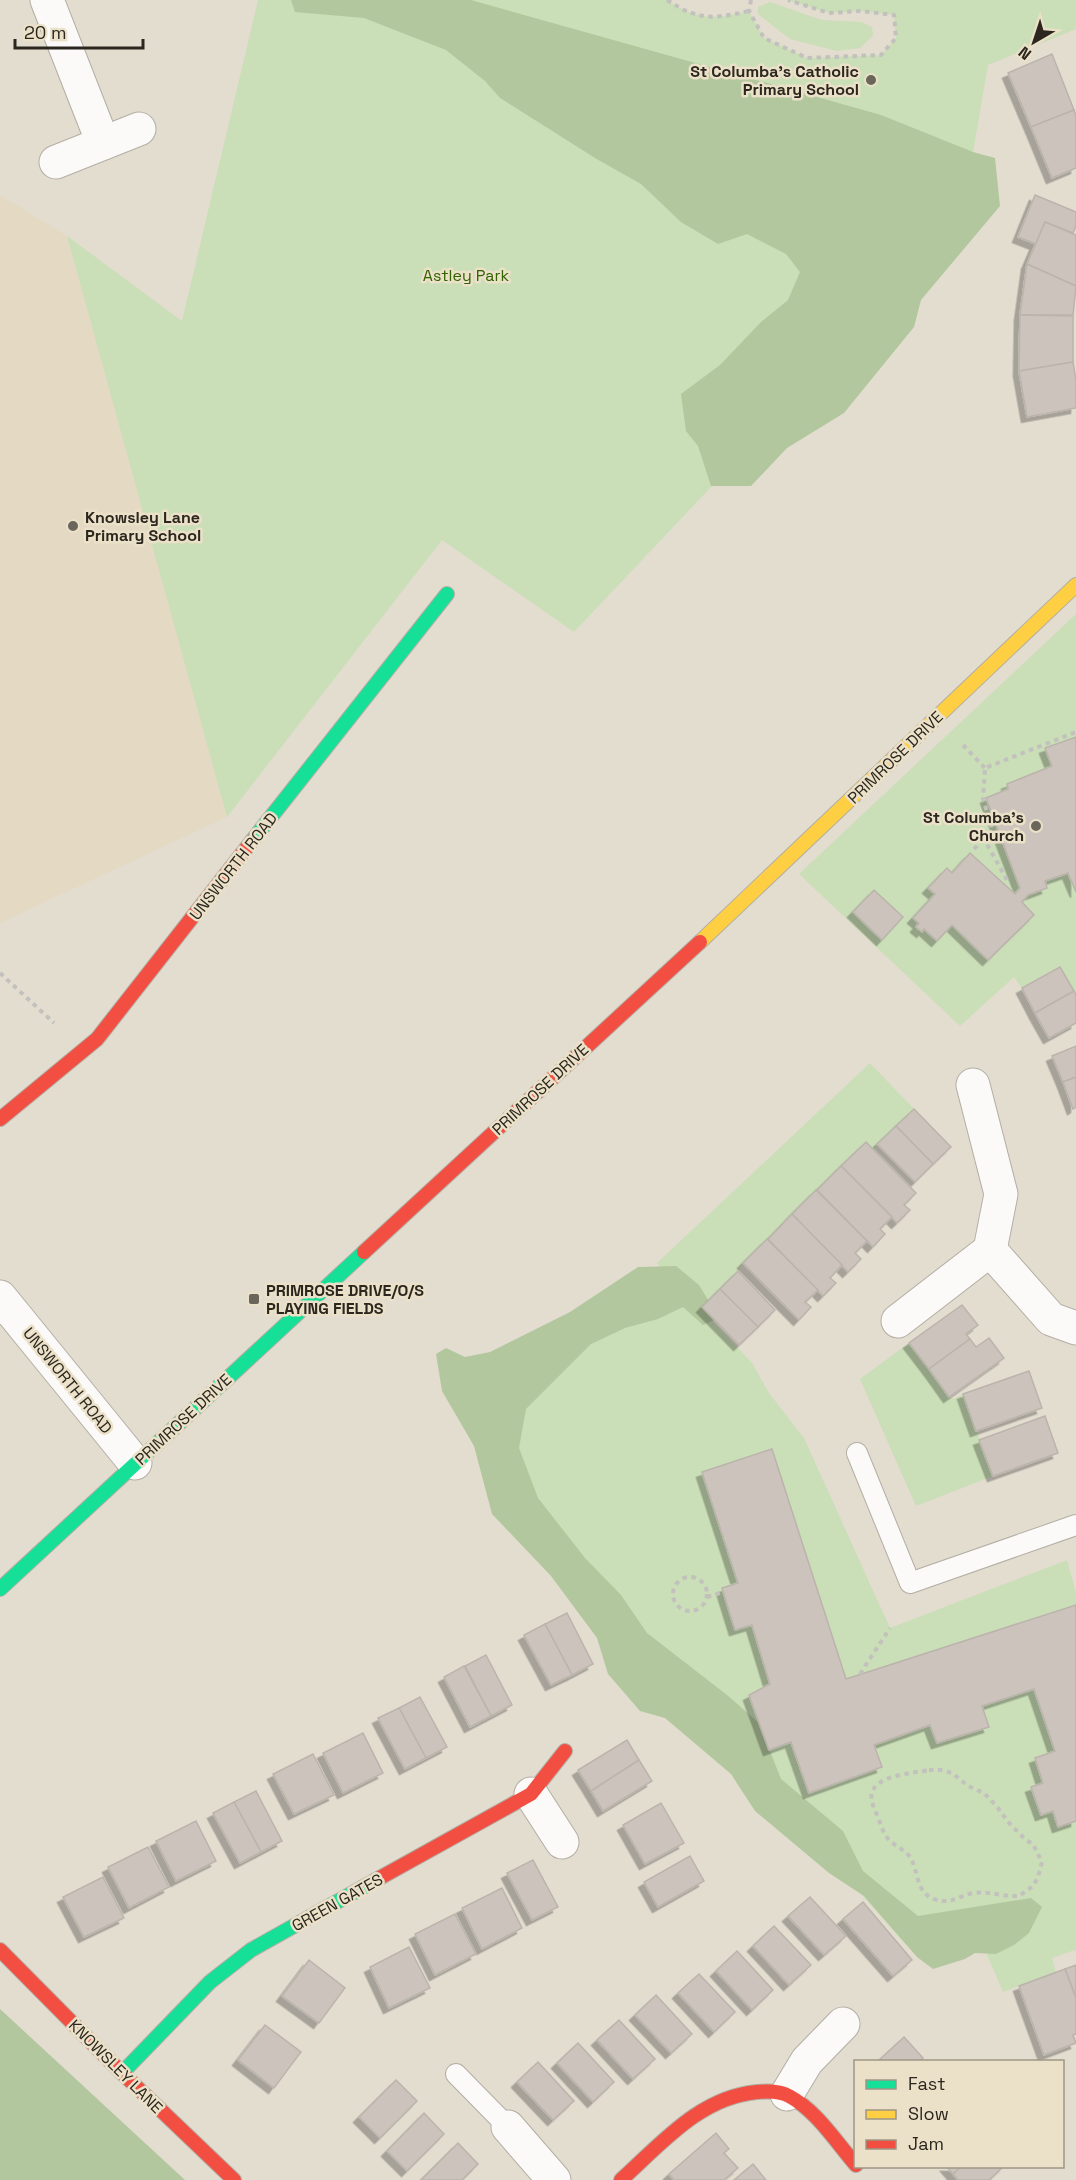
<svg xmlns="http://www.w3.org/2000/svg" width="1076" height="2180" font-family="'Space Grotesk',sans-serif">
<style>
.built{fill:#e4d9c3}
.green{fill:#cadeb7}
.forest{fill:#b2c79d}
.building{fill:#ccc4bc;stroke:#bbb4ac;stroke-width:1.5;filter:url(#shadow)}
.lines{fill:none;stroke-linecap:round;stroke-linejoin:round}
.lane-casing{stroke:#b3aea4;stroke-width:22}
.street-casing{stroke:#b3aea4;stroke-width:35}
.fast-casing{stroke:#b3aea4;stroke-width:16}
.slow-casing{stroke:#b3aea4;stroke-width:16}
.jam-casing{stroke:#b3aea4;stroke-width:16}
.path{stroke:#c3c1bd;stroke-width:4;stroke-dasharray:4.5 4.5;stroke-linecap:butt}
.lane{stroke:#fbfaf8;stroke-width:20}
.street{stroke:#fbfaf8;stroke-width:33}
.fast{stroke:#16e098;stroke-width:14}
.slow{stroke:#ffcf43;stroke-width:14}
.jam{stroke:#f24e42;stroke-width:14}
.poi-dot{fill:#6b665c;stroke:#ebe0c8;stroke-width:2}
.labels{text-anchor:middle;stroke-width:5;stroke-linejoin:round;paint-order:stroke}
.poi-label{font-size:16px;font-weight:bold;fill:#2b261e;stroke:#ebe0c8;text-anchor:end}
.park-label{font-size:16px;fill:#2f6400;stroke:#ebe0c8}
.street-label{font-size:16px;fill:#2b261e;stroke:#ebe0c8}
</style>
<defs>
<filter id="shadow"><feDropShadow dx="-5.5" dy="5.5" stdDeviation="0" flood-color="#0004"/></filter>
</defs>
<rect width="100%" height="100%" fill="#e3ddd0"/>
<path class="built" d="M 0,195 L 67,236 L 227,817 L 0,923 Z"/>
<g class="green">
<path d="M 258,0 L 667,0 C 699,21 713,19 749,11 L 764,38 L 807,58 L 881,55 L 896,38 L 894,15 L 861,11 L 829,13 L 788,0 L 1076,0 L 1076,29 L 988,65 L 973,152 L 884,304 L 574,632 L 442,540 L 227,817 L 67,236 L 182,321 Z"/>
<path d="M 770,2 L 822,20 L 861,22 L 872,27 L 873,36 L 860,48 L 837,51 L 790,39 L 758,14 L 758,7 Z"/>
<path d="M 1076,614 L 1076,995 L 1060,967 L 1022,988 L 1014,977 L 960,1026 L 799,874 Z"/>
<path d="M 870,1063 L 914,1109 L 877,1144 L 874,1150 L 865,1142 L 743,1263 L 738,1271 L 702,1307 L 674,1280 L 752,1363 L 769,1393 L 804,1438 L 890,1628 L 1067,1560 L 1076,1593 L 1076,1953 L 1075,1950 L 1052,1958 L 1056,1973 L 1003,1992 L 976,1929 L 910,1948 L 897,1935 L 501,1481 L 466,1385 L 669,1275 L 657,1263 Z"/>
<path d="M 909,1343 L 949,1397 L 954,1399 L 963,1394 L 993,1476 L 916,1506 L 860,1379 Z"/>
</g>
<g class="forest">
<path d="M 291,0 L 471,0 L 881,115 L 973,152 L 995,158 L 1000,206 L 921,300 L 914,327 L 844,413 L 787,448 L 751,486 L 711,486 L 698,446 L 686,431 L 681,394 L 720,365 L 761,322 L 788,300 L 800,272 L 786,254 L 747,234 L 718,244 L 681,222 L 641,184 L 595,158 L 500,98 L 485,81 L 446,50 L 364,18 L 295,12 Z"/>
<path d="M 676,1266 L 699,1285 L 719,1318 L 703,1325 L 683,1307 L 658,1319 L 625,1328 L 591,1344 L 526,1409 L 519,1448 L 538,1498 L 585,1558 L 621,1595 L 647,1633 L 727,1695 L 759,1723 L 781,1779 L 843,1831 L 863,1871 L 918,1916 L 1031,1898 L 1042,1907 L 1029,1933 L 1014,1945 L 996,1954 L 975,1953 L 965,1959 L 933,1969 L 917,1957 L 864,1896 L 829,1873 L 755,1811 L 731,1774 L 665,1718 L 640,1711 L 608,1674 L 597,1638 L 551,1576 L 492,1514 L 474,1446 L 442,1391 L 436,1354 L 446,1348 L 465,1357 L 490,1352 L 570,1312 L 638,1267 Z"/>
<path d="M 0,2009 L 185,2180 L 0,2180 Z"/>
</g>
<g class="building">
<path d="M 1052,54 L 1074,110 L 1031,127 L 1008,73 Z"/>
<path d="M 1074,110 L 1076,116 L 1076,168 L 1052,178 L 1031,127 Z"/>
<path d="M 1035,195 L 1076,212 L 1076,226 L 1073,233 L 1045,222 L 1036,244 L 1018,237 Z"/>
<path d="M 1045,222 L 1076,235 L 1076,286 L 1027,264 Z"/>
<path d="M 1027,264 L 1076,286 L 1073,315 L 1020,315 Z"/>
<path d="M 1020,315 L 1073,316 L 1073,362 L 1019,371 Z"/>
<path d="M 1073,362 L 1076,380 L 1076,408 L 1027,417 L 1019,371 Z"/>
<path d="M 1076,737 L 1076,892 L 1068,873 L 1045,881 L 1047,888 L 1028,895 L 1022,902 L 1034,915 L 988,960 L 952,925 L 937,941 L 924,929 L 922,932 L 916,927 L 919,923 L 913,918 L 935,894 L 928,888 L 947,868 L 952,873 L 970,853 L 1015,894 L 1020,888 L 986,798 L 1008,789 L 1007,784 L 1052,766 L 1045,748 Z"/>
<path d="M 874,890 L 903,917 L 882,940 L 853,912 Z"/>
<path d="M 1060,967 L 1074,991 L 1035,1013 L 1022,988 Z"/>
<path d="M 1074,991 L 1076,995 L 1076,1023 L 1049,1038 L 1035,1013 Z"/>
<path d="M 1076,1046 L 1076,1077 L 1063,1082 L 1052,1056 Z"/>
<path d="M 1076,1077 L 1076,1107 L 1073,1109 L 1063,1082 Z"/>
<path d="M 914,1109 L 951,1147 L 933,1164 L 896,1126 Z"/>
<path d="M 896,1126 L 933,1164 L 915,1182 L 877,1144 Z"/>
<path d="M 866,1142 L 916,1193 L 904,1205 L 910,1210 L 897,1223 L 841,1166 Z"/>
<path d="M 841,1166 L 892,1217 L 880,1229 L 885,1234 L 873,1247 L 817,1190 Z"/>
<path d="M 816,1190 L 867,1241 L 855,1253 L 861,1259 L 848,1272 L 792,1214 Z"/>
<path d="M 792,1214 L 842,1265 L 830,1278 L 836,1283 L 823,1296 L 768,1239 Z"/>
<path d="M 767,1239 L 818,1290 L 805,1302 L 811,1307 L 799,1320 L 743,1263 Z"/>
<path d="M 738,1271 L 775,1310 L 757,1328 L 720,1289 Z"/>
<path d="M 720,1289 L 758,1327 L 739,1345 L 702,1307 Z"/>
<path d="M 962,1305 L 978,1325 L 966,1334 L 970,1339 L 929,1369 L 909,1343 Z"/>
<path d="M 989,1338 L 1004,1358 L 949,1397 L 929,1369 L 970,1339 L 976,1347 Z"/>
<path d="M 1029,1371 L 1042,1408 L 976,1431 L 963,1394 Z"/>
<path d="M 1045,1416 L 1058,1453 L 993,1476 L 979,1440 Z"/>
<path d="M 772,1449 L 846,1679 L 1076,1605 L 1076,1821 L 1058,1827 L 1053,1811 L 1041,1815 L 1031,1787 L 1043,1783 L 1035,1758 L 1055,1751 L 1034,1689 L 982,1706 L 989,1727 L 937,1743 L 930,1725 L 874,1745 L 882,1767 L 809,1793 L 791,1742 L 769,1750 L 749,1695 L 770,1684 L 752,1625 L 735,1630 L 722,1588 L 738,1583 L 702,1472 Z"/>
<path d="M 567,1613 L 593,1664 L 572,1675 L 545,1624 Z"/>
<path d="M 545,1624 L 572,1675 L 551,1685 L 524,1635 Z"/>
<path d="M 486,1655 L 512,1705 L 491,1716 L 465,1666 Z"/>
<path d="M 464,1666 L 491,1716 L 470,1727 L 444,1677 Z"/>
<path d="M 420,1697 L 447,1747 L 426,1758 L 399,1708 Z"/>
<path d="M 399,1708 L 426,1758 L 405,1769 L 378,1718 Z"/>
<path d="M 363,1733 L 383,1773 L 343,1793 L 323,1753 Z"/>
<path d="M 627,1740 L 639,1760 L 591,1791 L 578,1770 Z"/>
<path d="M 313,1754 L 334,1795 L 294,1814 L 273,1774 Z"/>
<path d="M 639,1760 L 652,1781 L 603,1811 L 591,1791 Z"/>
<path d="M 256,1791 L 282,1841 L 261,1852 L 234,1802 Z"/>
<path d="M 234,1802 L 261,1852 L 240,1863 L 213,1813 Z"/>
<path d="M 661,1803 L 684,1843 L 645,1864 L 623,1825 Z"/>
<path d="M 196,1821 L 216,1861 L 176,1881 L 156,1841 Z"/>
<path d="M 148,1847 L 169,1887 L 129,1908 L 108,1867 Z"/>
<path d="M 690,1856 L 704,1881 L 658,1907 L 644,1882 Z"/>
<path d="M 533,1860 L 558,1907 L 532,1920 L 507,1873 Z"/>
<path d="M 103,1877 L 124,1918 L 84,1937 L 63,1897 Z"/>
<path d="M 502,1888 L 522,1928 L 482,1949 L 462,1908 Z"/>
<path d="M 810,1897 L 846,1936 L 824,1955 L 788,1916 Z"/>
<path d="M 863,1902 L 912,1960 L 893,1976 L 843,1919 Z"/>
<path d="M 455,1914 L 476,1954 L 435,1975 L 415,1934 Z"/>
<path d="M 774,1926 L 811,1965 L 789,1985 L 753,1946 Z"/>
<path d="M 409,1947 L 430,1988 L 389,2008 L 370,1967 Z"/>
<path d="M 737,1951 L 773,1990 L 752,2010 L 716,1971 Z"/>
<path d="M 309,1960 L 345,1988 L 319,2023 L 282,1996 Z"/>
<path d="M 1076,1965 L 1076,1998 L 1065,1969 Z"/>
<path d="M 1065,1969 L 1076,1998 L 1076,2034 L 1073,2035 L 1076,2043 L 1044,2055 L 1019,1986 Z"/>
<path d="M 699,1974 L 735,2012 L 714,2032 L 678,1993 Z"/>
<path d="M 656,1995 L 692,2034 L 671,2053 L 635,2015 Z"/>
<path d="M 619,2020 L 655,2059 L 633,2079 L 597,2040 Z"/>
<path d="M 265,2025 L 301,2052 L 274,2088 L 238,2060 Z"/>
<path d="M 904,2037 L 923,2058 L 919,2062 L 877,2062 Z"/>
<path d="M 578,2043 L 614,2082 L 593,2102 L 557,2063 Z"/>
<path d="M 538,2062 L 574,2101 L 553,2120 L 517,2082 Z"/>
<path d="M 396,2080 L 417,2101 L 380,2138 L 359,2117 Z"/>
<path d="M 424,2113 L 444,2134 L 407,2171 L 387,2151 Z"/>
<path d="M 716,2133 L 729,2149 L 724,2153 L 738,2168 L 724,2180 L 674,2180 L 669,2174 Z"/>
<path d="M 458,2143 L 478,2164 L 462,2180 L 421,2180 Z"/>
<path d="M 753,2164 L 766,2180 L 734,2180 Z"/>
<path d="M 946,2166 L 962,2166 L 953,2174 Z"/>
<path d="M 962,2166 L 1004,2166 L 989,2180 L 958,2180 L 953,2174 Z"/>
</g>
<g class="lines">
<defs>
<g id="lane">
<path d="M 857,1453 L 910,1583 L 1076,1525"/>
<path d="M 456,2074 L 508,2127"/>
</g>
<g id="street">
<path d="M 47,0 L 103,143"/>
<path d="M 56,162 L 139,129"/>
<path d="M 990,1250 L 1051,1319 L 1076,1328"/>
<path d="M 0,1297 L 135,1463"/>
<path d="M 898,1321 L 990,1250 L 1001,1194 L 973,1085"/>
<path d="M 531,1794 L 562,1842"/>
<path d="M 787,2094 L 807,2061 L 843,2024"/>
<path d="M 508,2127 L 554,2180"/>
</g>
<g id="fast">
<path d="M 252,841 L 447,594"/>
<path d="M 0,1589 L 364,1252"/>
<path d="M 122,2073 L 210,1982 L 251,1950 L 376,1880"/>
</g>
<path id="slow" d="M 700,942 L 1076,585"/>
<g id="jam">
<path d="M 0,1119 L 97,1039 L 252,841"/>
<path d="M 364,1252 L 700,942"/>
<path d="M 376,1880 L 531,1794 L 565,1751"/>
<path d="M 0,1950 L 122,2073 L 234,2180"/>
<path d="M 621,2180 C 661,2144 700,2097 757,2092 C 768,2091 780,2091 789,2096 C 817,2111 836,2142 856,2165"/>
</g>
</defs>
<use href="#lane" class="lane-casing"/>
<use href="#street" class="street-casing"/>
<use href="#fast" class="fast-casing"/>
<use href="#slow" class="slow-casing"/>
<use href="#jam" class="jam-casing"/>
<g class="path">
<path d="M 667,0 C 699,21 713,19 749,11"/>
<path d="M 751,0 L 749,11 L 764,38 L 807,58 L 881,55 L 896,38 L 894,15 L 861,11 L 829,13 L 788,0"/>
<path d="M 963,745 L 985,768"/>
<path d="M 974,849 L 984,839"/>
<path d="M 1007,880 L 984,839 L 993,831 L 983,799 L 985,768 L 1076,732"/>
<path d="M 0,973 L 54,1023"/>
<circle cx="690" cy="1594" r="17"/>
<path d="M 707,1597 L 723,1592"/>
<path d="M 860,1674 L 890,1628"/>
<path d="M 929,1770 L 941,1770 L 952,1773 L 968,1786 L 984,1793 L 998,1808 L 1009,1823 L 1026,1840 L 1033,1844 L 1042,1862 L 1038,1877 L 1033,1886 L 1019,1896 C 1004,1897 989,1891 973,1893 C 959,1896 950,1905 934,1899 C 915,1892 919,1871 910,1857 C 904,1848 892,1846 886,1836 C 882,1830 880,1822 877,1815 C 874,1808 870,1800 872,1793 C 876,1775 914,1773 929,1770 Z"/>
</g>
<use href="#lane" class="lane"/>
<use href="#street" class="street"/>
<use href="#fast" class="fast"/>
<use href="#slow" class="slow"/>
<use href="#jam" class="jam"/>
</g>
<g class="poi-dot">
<circle cx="871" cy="80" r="6"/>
<circle cx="73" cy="526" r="6"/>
<circle cx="1036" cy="826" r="6"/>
<rect x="248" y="1293" width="12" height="12" rx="3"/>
</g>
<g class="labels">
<g class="poi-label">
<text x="859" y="77">St Columba's Catholic<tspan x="859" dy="18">Primary School</tspan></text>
<text x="85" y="523" text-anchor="start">Knowsley Lane<tspan x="85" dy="18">Primary School</tspan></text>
<text x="1024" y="823">St Columba's<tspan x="1024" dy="18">Church</tspan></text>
<text x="266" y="1296" text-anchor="start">PRIMROSE DRIVE/O/S<tspan x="266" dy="18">PLAYING FIELDS</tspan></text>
</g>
<g class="park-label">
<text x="466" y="281">Astley Park</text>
</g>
<g class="street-label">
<text transform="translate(895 757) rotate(-44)" y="6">PRIMROSE DRIVE</text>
<text transform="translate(233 866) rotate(-52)" y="6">UNSWORTH ROAD</text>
<text transform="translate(540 1089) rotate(-43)" y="6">PRIMROSE DRIVE</text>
<text transform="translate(68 1380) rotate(51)" y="6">UNSWORTH ROAD</text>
<text transform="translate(183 1419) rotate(-43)" y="6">PRIMROSE DRIVE</text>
<text transform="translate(337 1902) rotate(-29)" y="6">GREEN GATES</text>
<text transform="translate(116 2066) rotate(45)" y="6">KNOWSLEY LANE</text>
</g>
</g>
<rect x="854" y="2060" width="210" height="108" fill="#ebe0c8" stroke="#9e9684" stroke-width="1.5"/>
<rect x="866" y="2080" width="30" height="9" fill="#16e098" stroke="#9e9684" stroke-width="1.5"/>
<text x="908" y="2090" font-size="18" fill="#2b261e">Fast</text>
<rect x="866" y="2110" width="30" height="9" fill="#ffcf43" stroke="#9e9684" stroke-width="1.5"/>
<text x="908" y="2120" font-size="18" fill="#2b261e">Slow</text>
<rect x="866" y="2140" width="30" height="9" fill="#f24e42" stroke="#9e9684" stroke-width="1.5"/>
<text x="908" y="2150" font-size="18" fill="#2b261e">Jam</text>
<g transform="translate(1034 42) rotate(219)" stroke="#ebe0c8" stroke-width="4.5" paint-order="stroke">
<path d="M0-4.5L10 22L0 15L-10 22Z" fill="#2b261e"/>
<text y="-9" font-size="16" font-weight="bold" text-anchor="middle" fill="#2b261e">N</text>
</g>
<path d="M15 39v9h128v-9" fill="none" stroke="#2b261e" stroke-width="3"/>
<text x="24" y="39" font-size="18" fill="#2b261e" stroke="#ebe0c8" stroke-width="4.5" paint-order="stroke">20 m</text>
</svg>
